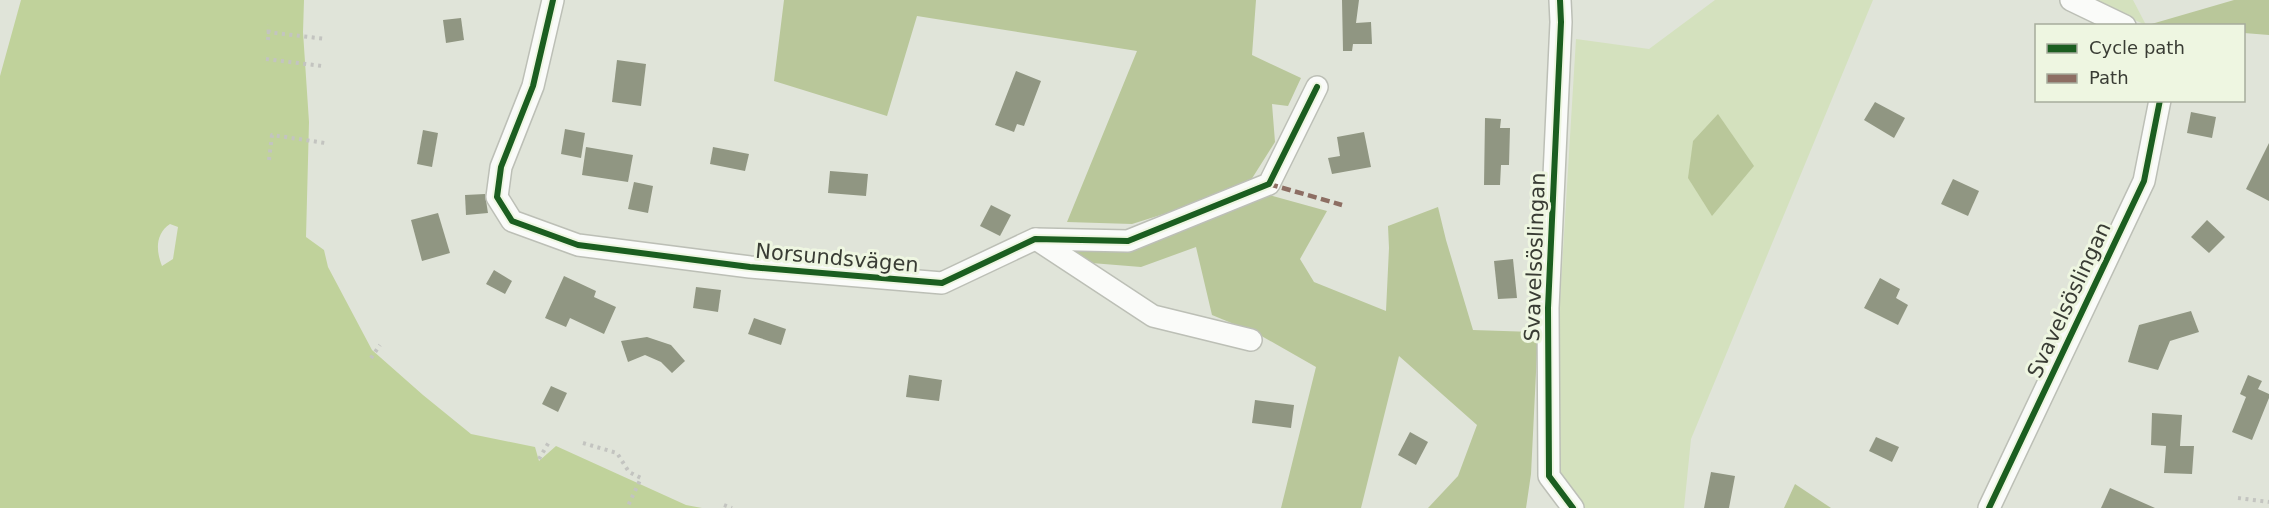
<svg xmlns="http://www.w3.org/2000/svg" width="2269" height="508" font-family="'DejaVu Sans',sans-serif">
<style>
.green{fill:#d4e1be}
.forest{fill:#b9c79a}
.water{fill:#c0d29b;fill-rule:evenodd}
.building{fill:#909682}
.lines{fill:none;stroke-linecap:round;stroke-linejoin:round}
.street-casing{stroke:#bcbfb6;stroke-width:24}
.path{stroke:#c3c4c0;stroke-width:4;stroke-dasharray:3 4.5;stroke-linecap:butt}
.street{stroke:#fafbf9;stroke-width:21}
.quiet{stroke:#8d6e63;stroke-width:4.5;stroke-dasharray:9 4.5;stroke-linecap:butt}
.cycleway-casing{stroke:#eef6e1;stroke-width:10}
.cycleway{stroke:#1b5e20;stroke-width:6}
.labels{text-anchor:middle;stroke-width:6;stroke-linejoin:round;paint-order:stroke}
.street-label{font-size:21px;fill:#393c34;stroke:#eef6e1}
</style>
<rect width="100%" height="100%" fill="#e0e4d9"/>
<g class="green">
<path d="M 1715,0 L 1873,0 L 1691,439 L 1684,508 L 1580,508 L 1562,479 L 1553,415 L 1576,39 L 1649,49 Z"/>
<path d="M 2089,0 L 2133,0 L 2146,25 Z"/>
</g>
<g class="forest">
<path d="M 784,0 L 1256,0 L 1252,55 L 1301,78 L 1288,106 L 1272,104 L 1275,142 L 1251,180 L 1202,202 L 1132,224 L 1067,222 L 1137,51 L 917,16 L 887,116 L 774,81 Z"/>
<path d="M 2234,0 L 2269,0 L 2269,35 L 2244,33 L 2244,26 L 2148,25 Z"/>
<path d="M 1718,114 L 1754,166 L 1712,216 L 1688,178 L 1693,141 Z"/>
<path d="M 1262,193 L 1327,211 L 1300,259 L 1314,282 L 1386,311 L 1389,248 L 1388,226 L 1438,207 L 1446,240 L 1473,330 L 1538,332 L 1531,474 L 1526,508 L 1428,508 L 1458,476 L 1477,425 L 1399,356 L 1361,508 L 1281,508 L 1316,367 L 1258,334 L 1212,315 L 1196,247 L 1141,267 L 1079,262 L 1064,246 L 1136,249 Z"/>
<path d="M 1795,484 L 1831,508 L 1784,508 Z"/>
</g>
<path class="water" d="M 21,0 L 304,0 L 303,32 L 309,122 L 306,237 L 324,250 L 328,267 L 372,350 L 423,395 L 471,434 L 535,447 L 539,461 L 556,446 L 686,505 L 702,508 L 0,508 L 0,76 ZM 170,224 L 178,227 L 173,259 L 162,266 C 156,251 155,234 170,224 Z"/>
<g class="building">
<path d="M 1342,0 L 1359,0 L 1356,23 L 1371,22 L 1372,44 L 1353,44 L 1352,51 L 1343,51 Z"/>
<path d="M 461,18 L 464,40 L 446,43 L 443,20 Z"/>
<path d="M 617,60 L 646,64 L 641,106 L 612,102 Z"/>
<path d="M 1016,71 L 1041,81 L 1024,126 L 1017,124 L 1014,132 L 995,125 Z"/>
<path d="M 1875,102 L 1905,118 L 1894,138 L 1864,120 Z"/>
<path d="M 2191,112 L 2216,117 L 2212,138 L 2187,133 Z"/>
<path d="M 1485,118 L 1501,119 L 1500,128 L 1510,128 L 1509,165 L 1501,165 L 1500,185 L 1484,185 Z"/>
<path d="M 565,129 L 585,133 L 581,158 L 561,154 Z"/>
<path d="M 423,130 L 438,133 L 432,167 L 417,164 Z"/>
<path d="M 1364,132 L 1371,167 L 1332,174 L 1328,158 L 1340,156 L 1337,137 Z"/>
<path d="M 2269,143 L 2269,201 L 2246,189 Z"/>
<path d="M 586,147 L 633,155 L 628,182 L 582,175 Z"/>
<path d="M 713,147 L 749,154 L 745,171 L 710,164 Z"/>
<path d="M 830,171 L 868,174 L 866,196 L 828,193 Z"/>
<path d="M 1953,179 L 1979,191 L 1968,216 L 1941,204 Z"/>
<path d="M 634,182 L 653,186 L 648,213 L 628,209 Z"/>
<path d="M 485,194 L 488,213 L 466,215 L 465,195 Z"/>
<path d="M 991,205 L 1011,215 L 1000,236 L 980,226 Z"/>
<path d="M 438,213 L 450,253 L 422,261 L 411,220 Z"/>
<path d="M 2207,220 L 2225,237 L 2209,253 L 2191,237 Z"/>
<path d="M 1513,259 L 1517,298 L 1498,299 L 1494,261 Z"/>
<path d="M 494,270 L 512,281 L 505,294 L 486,284 Z"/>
<path d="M 564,276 L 596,291 L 594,297 L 616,307 L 604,334 L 570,318 L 566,327 L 545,318 Z"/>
<path d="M 1880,278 L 1900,289 L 1896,298 L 1908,305 L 1898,325 L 1864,308 Z"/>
<path d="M 696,287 L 721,290 L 718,312 L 693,308 Z"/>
<path d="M 2191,311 L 2199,332 L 2170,341 L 2158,370 L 2128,362 L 2139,325 Z"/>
<path d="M 754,318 L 786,329 L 781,345 L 748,334 Z"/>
<path d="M 647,337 L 671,345 L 685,361 L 672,373 L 661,362 L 645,355 L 628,362 L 621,341 Z"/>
<path d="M 909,375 L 942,380 L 939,401 L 906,397 Z"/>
<path d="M 2248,375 L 2262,381 L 2258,389 L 2269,394 L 2269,398 L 2252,440 L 2232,432 L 2246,397 L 2240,394 Z"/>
<path d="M 551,386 L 567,393 L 558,412 L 542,404 Z"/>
<path d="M 1255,400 L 1294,405 L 1291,428 L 1252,423 Z"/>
<path d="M 2152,413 L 2182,415 L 2180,446 L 2194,446 L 2192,474 L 2164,473 L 2166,446 L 2151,445 Z"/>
<path d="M 1410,432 L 1428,442 L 1416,465 L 1398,455 Z"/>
<path d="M 1876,437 L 1899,447 L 1892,462 L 1869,451 Z"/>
<path d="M 1711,472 L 1735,476 L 1729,508 L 1704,508 Z"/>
<path d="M 2110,488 L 2155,508 L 2101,508 Z"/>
</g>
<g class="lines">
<defs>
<g id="street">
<path d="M 553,0 L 533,86 L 501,167 L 497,197 L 512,221 L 578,245 L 750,267 L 942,283 L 1035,239 L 1128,241 L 1269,184 L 1317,87"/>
<path d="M 1560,0 L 1561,22 L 1548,308 L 1549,476 L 1573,508"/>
<path d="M 2071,0 L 2125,26"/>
<path d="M 1036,239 L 1153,316 L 1251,340"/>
<path d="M 1989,508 L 2144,181 L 2160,100"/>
</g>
</defs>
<use href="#street" class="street-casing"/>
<g class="path">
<path d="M 267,32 L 326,39"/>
<path d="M 268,40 L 269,25"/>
<path d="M 266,59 L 322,66"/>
<path d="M 269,160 L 272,135 L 325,143"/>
<path d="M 371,358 L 380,345"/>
<path d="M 583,443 L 617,453 L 629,472 L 641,478 L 627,508"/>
<path d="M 539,459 L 549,442"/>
<path d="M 2238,498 L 2269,502"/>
<path d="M 724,505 L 732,508"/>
</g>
<use href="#street" class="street"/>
<path class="quiet" d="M 1269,184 L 1342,205"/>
<defs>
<g id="cycleway">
<path d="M 553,0 L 533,86 L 501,167 L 497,197 L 512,221 L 578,245 L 750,267 L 942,283 L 1035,239 L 1128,241 L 1269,184 L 1317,87"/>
<path d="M 1560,0 L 1561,22 L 1548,308 L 1549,476 L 1573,508"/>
<path d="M 1989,508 L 2144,181 L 2160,100"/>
</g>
</defs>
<use href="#cycleway" class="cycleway-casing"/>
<use href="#cycleway" class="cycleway"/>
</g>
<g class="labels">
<g class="street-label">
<text transform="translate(1535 257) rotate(-88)" y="7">Svavelsöslingan</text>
<text transform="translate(837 258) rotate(5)" y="7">Norsundsvägen</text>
<text transform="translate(2069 300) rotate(-65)" y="7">Svavelsöslingan</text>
</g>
</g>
<rect x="2035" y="24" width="210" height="78" fill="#eef6e1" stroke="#a6ac9c" stroke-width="1.5"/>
<rect x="2047" y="44" width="30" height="9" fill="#1b5e20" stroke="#a6ac9c" stroke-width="1.5"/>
<text x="2089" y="54" font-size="18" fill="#393c34">Cycle path</text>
<rect x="2047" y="74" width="30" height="9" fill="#8d6e63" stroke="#a6ac9c" stroke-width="1.5"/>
<text x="2089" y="84" font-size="18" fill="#393c34">Path</text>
</svg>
